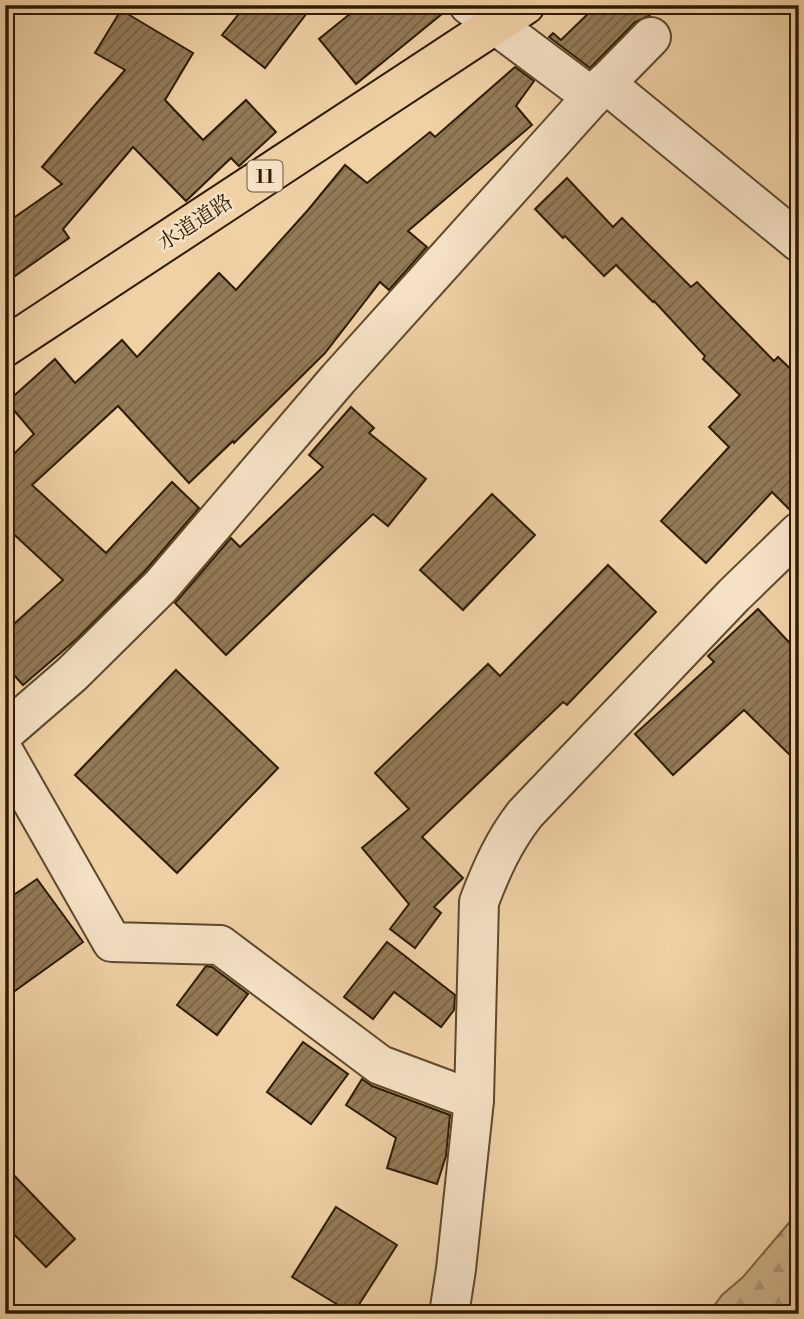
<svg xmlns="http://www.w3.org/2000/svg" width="804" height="1319" font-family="'Libre Bodoni','Noto Serif JP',serif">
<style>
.forest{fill:url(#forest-firs);stroke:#7e6645;stroke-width:2}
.building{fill:url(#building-hatch);stroke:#2e1b00;stroke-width:2}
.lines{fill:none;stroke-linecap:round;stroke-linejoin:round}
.street-casing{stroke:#5e482a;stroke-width:42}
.primary-casing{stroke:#2e1b00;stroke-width:42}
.street{stroke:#f5e1c5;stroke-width:38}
.primary{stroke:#f0d1a6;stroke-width:38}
.labels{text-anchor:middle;stroke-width:5;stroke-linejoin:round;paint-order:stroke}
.shield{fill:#f5e1c5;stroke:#6a563b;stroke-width:2}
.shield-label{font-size:19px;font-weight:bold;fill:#2e1b00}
.street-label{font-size:21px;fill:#2e1b00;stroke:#f5e1c5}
</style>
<defs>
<pattern id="forest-firs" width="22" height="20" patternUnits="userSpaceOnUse" patternTransform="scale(1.75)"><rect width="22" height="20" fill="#cfb28a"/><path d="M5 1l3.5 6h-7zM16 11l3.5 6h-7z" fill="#b29875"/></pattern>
<pattern id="building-hatch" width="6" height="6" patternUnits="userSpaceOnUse" patternTransform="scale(1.75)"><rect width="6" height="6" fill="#937a56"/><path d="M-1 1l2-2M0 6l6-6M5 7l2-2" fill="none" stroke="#786345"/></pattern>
</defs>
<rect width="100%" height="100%" fill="#f0d1a6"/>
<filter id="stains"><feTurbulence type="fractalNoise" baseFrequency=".00286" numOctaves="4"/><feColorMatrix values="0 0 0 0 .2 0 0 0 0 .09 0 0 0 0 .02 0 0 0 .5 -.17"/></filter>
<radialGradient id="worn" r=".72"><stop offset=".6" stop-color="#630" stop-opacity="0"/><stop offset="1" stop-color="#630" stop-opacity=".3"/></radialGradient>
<path class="forest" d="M 799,1211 L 799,1314 L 708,1314 L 722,1295 L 743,1277 Z"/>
<g class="building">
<path d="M 246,5 L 313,5 L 265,68 L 222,35 Z"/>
<path d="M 361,5 L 448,5 L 448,9 L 356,84 L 319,39 Z"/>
<path d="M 597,5 L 660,5 L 649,16 L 635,22 L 590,68 L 549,37 L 553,33 L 561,40 Z"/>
<path d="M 121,10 L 193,53 L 165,100 L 203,140 L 246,100 L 276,132 L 239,166 L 231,158 L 186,201 L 133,147 L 63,229 L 69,238 L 5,283 L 5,224 L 62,184 L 42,167 L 125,70 L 95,53 Z"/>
<path d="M 515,67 L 534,81 L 516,106 L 532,125 L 408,231 L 427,247 L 389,290 L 380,282 L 325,353 L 234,443 L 233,441 L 189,483 L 118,406 L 32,485 L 106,553 L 172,482 L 199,508 L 145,571 L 79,637 L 23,685 L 5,665 L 5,632 L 63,580 L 5,526 L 5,460 L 7,461 L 34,434 L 7,402 L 55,359 L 75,383 L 122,340 L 137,357 L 219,273 L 236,290 L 308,210 L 345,165 L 367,183 L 430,132 L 435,137 Z"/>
<path d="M 567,178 L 613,227 L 622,218 L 691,287 L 697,282 L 774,361 L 778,357 L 799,377 L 799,511 L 792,512 L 772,492 L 706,563 L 661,521 L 729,447 L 709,427 L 740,395 L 703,359 L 705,356 L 654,301 L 653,302 L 616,265 L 604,276 L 565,236 L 563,238 L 535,209 Z"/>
<path d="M 351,407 L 374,428 L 369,433 L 426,479 L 388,526 L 373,514 L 226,655 L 175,603 L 231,538 L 240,547 L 323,467 L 309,455 Z"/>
<path d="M 492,494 L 535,535 L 463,610 L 420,570 Z"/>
<path d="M 608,565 L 656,612 L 567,705 L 563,702 L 422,837 L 463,878 L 434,907 L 441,913 L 415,948 L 390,929 L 409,904 L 362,848 L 409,809 L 375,773 L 488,664 L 500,676 Z"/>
<path d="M 758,609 L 799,653 L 799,764 L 744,710 L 673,775 L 635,734 L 714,662 L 708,656 Z"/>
<path d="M 176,670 L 278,768 L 177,873 L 75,775 Z"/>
<path d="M 37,879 L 83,942 L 5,998 L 5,901 Z"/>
<path d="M 387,942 L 455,995 L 454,1010 L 441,1027 L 394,992 L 373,1019 L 344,997 Z"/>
<path d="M 206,966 L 212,967 L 248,994 L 217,1035 L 177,1005 Z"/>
<path d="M 303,1042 L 348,1074 L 311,1124 L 267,1092 Z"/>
<path d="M 362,1079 L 372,1086 L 450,1115 L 446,1156 L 437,1184 L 387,1168 L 396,1138 L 346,1105 Z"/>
<path d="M 5,1166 L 75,1239 L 46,1267 L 5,1225 Z"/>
<path d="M 336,1207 L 397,1245 L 353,1314 L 292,1277 Z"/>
</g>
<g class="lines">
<defs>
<g id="street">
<path d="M 469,5 L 592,97"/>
<path d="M 605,83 L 799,242"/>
<path d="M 5,732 L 72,674 L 161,586 L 338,379 L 592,97 L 651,37"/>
<path d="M 5,754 L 112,942 L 220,945 L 380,1065 L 474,1100"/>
<path d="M 449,1314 L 456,1269 L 474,1100 L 479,902 C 491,870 504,841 525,814 L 734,595 L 799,532"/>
</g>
<path id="primary" d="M 5,347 L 525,5"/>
</defs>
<use href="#street" class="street-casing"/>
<use href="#primary" class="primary-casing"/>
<use href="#street" class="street"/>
<use href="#primary" class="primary"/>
</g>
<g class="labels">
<rect class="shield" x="247.5" y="160.5" width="35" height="31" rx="5"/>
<g class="shield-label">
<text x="265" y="183">11</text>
</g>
<g class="street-label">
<text transform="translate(195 222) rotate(-33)" y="7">水道道路</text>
</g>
</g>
<rect width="804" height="1319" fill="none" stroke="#f0d1a6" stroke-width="28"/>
<rect x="7" y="7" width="790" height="1305" fill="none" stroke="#2e1b00" stroke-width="3.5"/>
<rect x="14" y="14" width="776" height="1291" fill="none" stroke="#2e1b00" stroke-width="2"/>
<rect width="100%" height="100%" filter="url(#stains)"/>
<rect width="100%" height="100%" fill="url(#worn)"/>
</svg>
